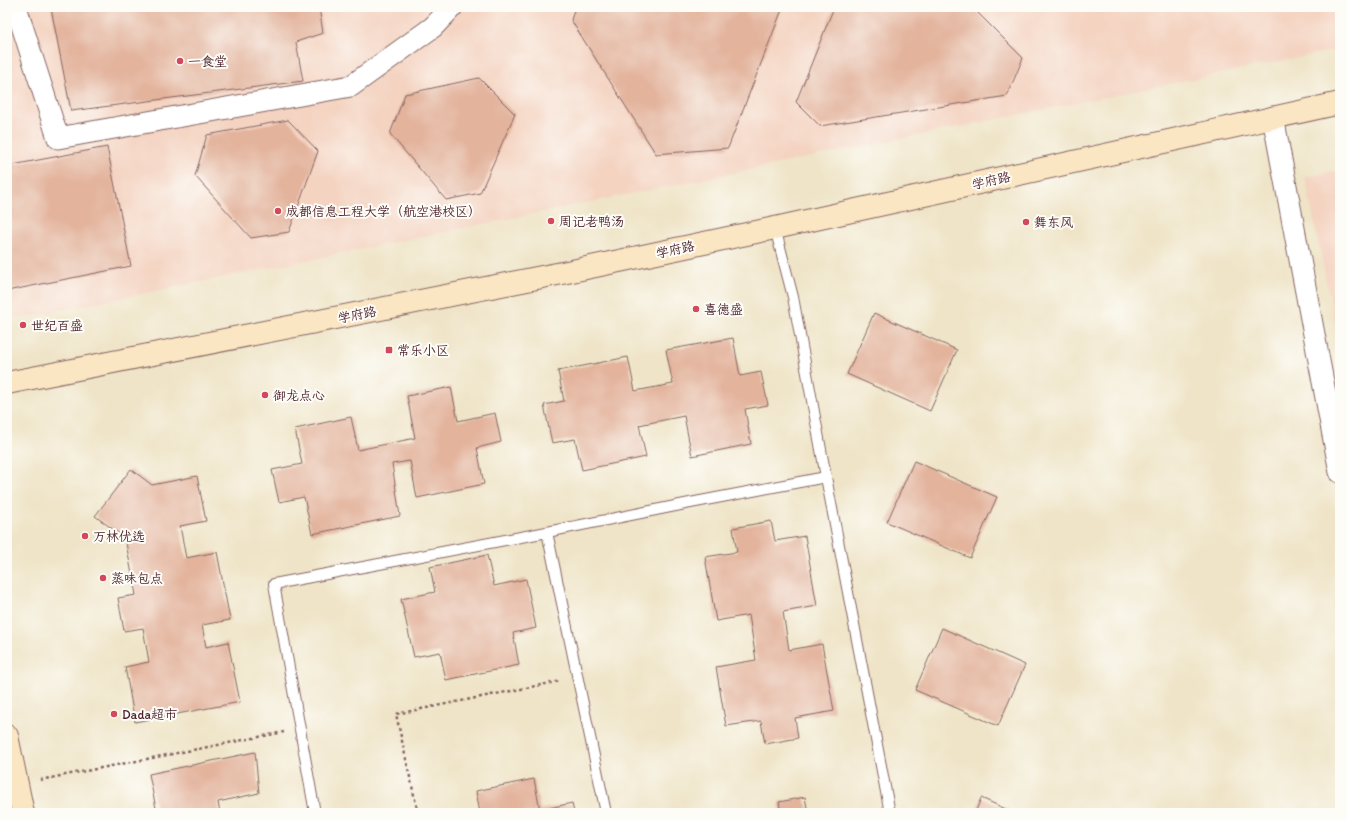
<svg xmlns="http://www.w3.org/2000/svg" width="1347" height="820" font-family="Itim,'LXGW WenKai TC',sans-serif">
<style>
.built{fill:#f4d3c1}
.building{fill:#e3b39c}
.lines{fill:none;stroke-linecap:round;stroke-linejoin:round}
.service-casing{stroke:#846462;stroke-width:12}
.minor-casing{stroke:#846462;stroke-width:23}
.secondary-casing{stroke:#846462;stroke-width:24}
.path{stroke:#846462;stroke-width:2.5;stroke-dasharray:3 3;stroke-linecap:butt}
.service{stroke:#fff;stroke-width:10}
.minor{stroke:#fff;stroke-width:21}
.secondary{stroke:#fbe6c3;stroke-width:22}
.poi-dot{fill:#d1495b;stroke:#fdfcf7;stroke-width:1.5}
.labels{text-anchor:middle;stroke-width:4;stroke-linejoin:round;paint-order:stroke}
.poi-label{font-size:13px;fill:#4a1f2b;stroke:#fdfcf7;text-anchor:start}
.street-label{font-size:13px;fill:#4a1f2b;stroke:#fdfcf7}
</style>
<rect width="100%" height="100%" fill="#fdfcf7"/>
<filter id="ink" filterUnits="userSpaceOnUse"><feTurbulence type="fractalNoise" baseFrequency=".025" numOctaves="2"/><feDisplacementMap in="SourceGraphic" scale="8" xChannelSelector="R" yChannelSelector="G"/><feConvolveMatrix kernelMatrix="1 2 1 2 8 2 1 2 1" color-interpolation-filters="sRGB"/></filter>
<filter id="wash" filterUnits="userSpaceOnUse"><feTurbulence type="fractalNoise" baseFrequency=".012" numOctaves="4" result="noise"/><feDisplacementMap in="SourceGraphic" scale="16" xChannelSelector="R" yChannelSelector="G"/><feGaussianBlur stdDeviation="0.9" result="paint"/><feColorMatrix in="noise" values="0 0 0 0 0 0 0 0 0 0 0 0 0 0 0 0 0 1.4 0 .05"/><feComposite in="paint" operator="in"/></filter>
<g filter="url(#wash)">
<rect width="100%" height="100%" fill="#efe4c7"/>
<g class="built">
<path d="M 7,7 L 1340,7 L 1340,49 L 19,319 L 7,311 Z"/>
<path d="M 1340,170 L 1340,347 L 1305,177 Z"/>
</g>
<g id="blocks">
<g class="building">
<path d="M 55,7 L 319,7 L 323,33 L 296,42 L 303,81 L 71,111 L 51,8 Z"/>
<path d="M 575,7 L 783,7 L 728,148 L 656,154 L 571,20 Z"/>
<path d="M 834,7 L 972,7 L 1023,58 L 1007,96 L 820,126 L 796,102 Z"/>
<path d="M 479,78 L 515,114 L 480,193 L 446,200 L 390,134 L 405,94 Z"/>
<path d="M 288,120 L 318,151 L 289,232 L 251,238 L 195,176 L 207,135 Z"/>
<path d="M 107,147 L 131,266 L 7,291 L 7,166 Z"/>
<path d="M 874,313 L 957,350 L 930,411 L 847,374 Z"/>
<path d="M 733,338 L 740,376 L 761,372 L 768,405 L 745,409 L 751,444 L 692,456 L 684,416 L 639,425 L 646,457 L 582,470 L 575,439 L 552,443 L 544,405 L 564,401 L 558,371 L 628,357 L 635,391 L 673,384 L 666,350 Z"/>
<path d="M 451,387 L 458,421 L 495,413 L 501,442 L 477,448 L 484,484 L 417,498 L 410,461 L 392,464 L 400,516 L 312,534 L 304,497 L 279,502 L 272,470 L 302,464 L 295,429 L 351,417 L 358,450 L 415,438 L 407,396 Z"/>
<path d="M 914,461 L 997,497 L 970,558 L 887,522 Z"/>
<path d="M 131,469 L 152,485 L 197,476 L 206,521 L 180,526 L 186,558 L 217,552 L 230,620 L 202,625 L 206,647 L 228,642 L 240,702 L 135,722 L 125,667 L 149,662 L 143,628 L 124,631 L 118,598 L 136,595 L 125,538 L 95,516 Z"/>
<path d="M 771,521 L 775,541 L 805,536 L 817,606 L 783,612 L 789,650 L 822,644 L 834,711 L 795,718 L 798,738 L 765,744 L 761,721 L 726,726 L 716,667 L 756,660 L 749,615 L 716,621 L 705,557 L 737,552 L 733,528 Z"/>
<path d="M 487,555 L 494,586 L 526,579 L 536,628 L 513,633 L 519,665 L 446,680 L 440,652 L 414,657 L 401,599 L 435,592 L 430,567 Z"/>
<path d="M 942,628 L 1025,665 L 998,726 L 915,690 Z"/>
<path d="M 255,752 L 259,793 L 218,802 L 220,813 L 157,813 L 149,774 Z"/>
<path d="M 534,779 L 540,810 L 572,803 L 574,813 L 480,813 L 476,791 Z"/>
<path d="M 805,797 L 808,813 L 781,813 L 779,802 Z"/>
<path d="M 981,798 L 1015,813 L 975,813 Z"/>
</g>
</g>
</g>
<g filter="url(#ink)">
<use href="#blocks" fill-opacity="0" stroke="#846462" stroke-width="1"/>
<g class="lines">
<defs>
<g id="service">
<path d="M 775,228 L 793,297 L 826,477 L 890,813"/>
<path d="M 547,532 L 606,813"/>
<path d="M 315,813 L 274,584 L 547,532 L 685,504 L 826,477"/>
</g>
<g id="minor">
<path d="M 16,7 L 58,138 L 351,86 L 433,27 L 452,7"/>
<path d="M 1273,117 L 1340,472"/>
</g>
<g id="secondary">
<path d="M 7,383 L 572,271 L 775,228 L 1340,103"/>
<path d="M 7,736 L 23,813"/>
</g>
</defs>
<use href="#service" class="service-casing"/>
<use href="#minor" class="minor-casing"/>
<use href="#secondary" class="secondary-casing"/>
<g class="path">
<path d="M 40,780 L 284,732"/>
<path d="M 410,813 L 418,811"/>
<path d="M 418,813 L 396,714 L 561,681"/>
</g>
<use href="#service" class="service"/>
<use href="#minor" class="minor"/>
<use href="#secondary" class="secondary"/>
</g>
</g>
<g class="poi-dot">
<circle cx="180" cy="61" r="4"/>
<circle cx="278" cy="211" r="4"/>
<circle cx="551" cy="221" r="4"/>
<circle cx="1026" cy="222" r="4"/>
<circle cx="696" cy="309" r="4"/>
<circle cx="23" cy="325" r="4"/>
<rect x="385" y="346" width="8" height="8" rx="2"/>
<circle cx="265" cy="395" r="4"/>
<circle cx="85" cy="536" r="4"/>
<circle cx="103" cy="578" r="4"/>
<circle cx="114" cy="714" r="4"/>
</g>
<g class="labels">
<g class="poi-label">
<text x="188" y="66">一食堂</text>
<text x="286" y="216">成都信息工程大学（航空港校区）</text>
<text x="559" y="226">周记老鸭汤</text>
<text x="1034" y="227">舞东风</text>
<text x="704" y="314">喜德盛</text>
<text x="31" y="330">世纪百盛</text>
<text x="397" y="355">常乐小区</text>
<text x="273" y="400">御龙点心</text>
<text x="93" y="541">万林优选</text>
<text x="111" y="583">蒸味包点</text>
<text x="122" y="719">Dada超市</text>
</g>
<g class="street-label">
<text transform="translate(991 180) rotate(-13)" y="5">学府路</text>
<text transform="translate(675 249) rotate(-12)" y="5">学府路</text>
<text transform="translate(357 314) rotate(-11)" y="5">学府路</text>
</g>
</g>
<rect width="1347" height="820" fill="none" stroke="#fdfcf7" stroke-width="24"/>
</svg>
